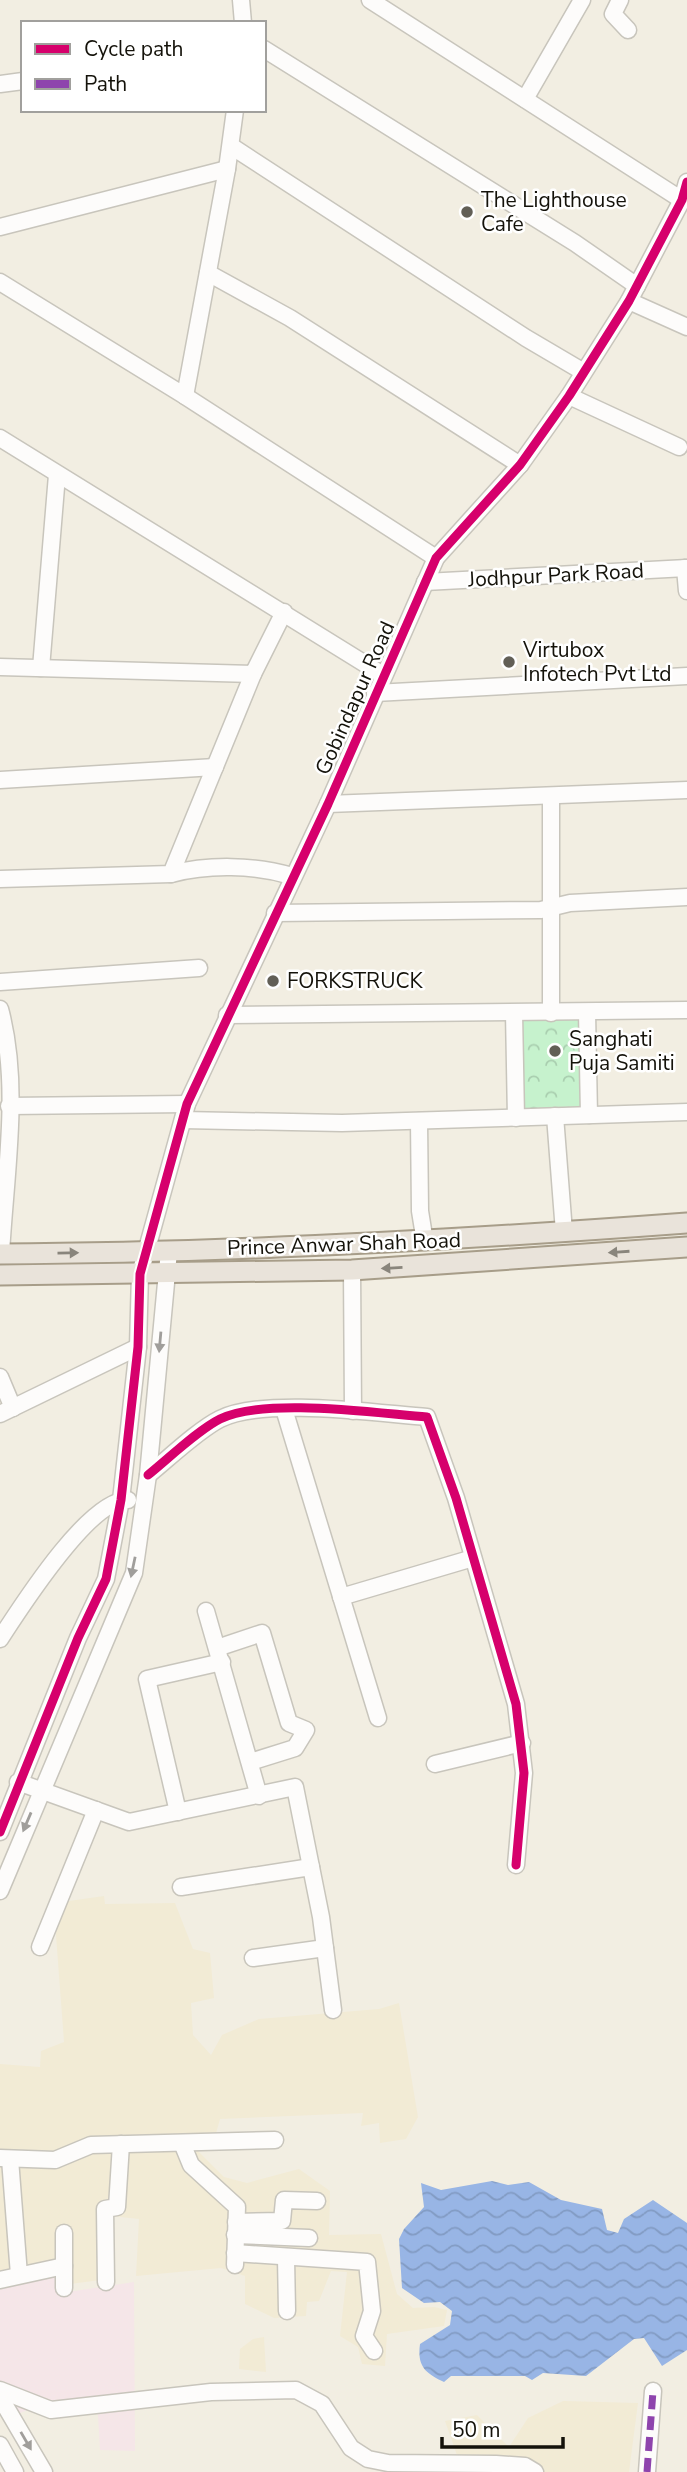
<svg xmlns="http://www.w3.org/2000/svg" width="687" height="2472" font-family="'Nunito Sans',sans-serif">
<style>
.commercial{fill:#f5e6e8}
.built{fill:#f2ebd5}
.park{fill:url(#park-crowns)}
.water{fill:url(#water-waves)}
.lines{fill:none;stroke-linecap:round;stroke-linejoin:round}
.minor-casing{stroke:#c8c5bc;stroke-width:19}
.major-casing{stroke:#a79d89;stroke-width:23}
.minor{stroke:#fdfcfb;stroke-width:16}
.major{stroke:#e9e3da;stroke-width:19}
.quiet{stroke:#8e44ad;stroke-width:7;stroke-dasharray:14 7;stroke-linecap:butt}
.cycleway-casing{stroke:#fff;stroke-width:13}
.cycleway{stroke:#d6006c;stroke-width:9}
.oneway{fill:#89857c}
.oneway2{fill:#a09e9b}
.poi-dot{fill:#625f56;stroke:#fff;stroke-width:2.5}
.labels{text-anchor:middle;stroke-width:5;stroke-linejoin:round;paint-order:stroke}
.poi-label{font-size:21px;fill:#14120a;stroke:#fff;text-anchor:start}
.street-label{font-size:21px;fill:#14120a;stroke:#fff}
</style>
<defs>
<pattern id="park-crowns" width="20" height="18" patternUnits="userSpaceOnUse" patternTransform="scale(1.75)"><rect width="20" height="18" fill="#c6f2cd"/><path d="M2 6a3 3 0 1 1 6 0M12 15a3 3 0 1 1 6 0" fill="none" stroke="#a9ceaf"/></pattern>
<pattern id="water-waves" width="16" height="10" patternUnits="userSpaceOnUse" patternTransform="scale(1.75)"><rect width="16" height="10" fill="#98b5e5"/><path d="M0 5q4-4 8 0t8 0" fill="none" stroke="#829bc3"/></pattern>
</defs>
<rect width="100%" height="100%" fill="#f2eee2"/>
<path class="commercial" d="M 61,2270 L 61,2293 L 134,2282 L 135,2451 L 100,2450 L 97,2398 L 56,2400 L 3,2419 L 0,2414 L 0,2283 Z"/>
<g class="built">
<path d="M 104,1896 L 105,1904 L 175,1903 L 193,1949 L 210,1953 L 214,1998 L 191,2003 L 193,2035 L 211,2055 L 222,2035 L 259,2019 L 379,2009 L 399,2003 L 418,2117 L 406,2139 L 380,2143 L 379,2123 L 361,2126 L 363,2113 L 220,2119 L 215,2137 L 53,2156 L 0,2154 L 0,2064 L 40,2067 L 41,2051 L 64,2042 L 55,1922 L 62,1902 Z"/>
<path d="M 90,2147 L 197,2150 L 224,2177 L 247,2183 L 299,2169 L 330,2191 L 329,2235 L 381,2234 L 397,2294 L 413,2308 L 434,2307 L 447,2310 L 444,2326 L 387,2334 L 385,2366 L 362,2364 L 358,2347 L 340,2336 L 347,2272 L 331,2271 L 319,2301 L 307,2302 L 306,2316 L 274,2318 L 245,2304 L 245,2276 L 221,2268 L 136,2276 L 139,2219 L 102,2215 L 100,2280 L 70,2284 L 69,2265 L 0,2274 L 0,2162 Z"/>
<path d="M 264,2337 L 266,2372 L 239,2369 L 240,2349 L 253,2339 Z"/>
<path d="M 563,2401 L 638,2403 L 629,2472 L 543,2472 L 527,2460 L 458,2458 L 445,2421 L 477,2415 L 509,2447 L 528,2418 Z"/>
</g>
<path class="park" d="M 582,1019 L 585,1110 L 521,1111 L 520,1021 Z"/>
<path class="water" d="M 492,2181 L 508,2185 L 529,2182 L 561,2200 L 602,2209 L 607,2230 L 618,2233 L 624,2219 L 653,2200 L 687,2223 L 687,2350 L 662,2366 L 644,2338 L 634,2339 L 586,2376 L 543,2373 L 532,2380 L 525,2376 L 451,2376 L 444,2382 C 425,2373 417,2366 420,2344 L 450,2325 L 452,2311 L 440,2302 L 424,2303 L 402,2288 L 399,2239 L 404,2229 L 424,2207 L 421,2183 L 441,2190 Z"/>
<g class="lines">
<defs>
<g id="minor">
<path d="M 241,0 L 243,23"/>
<path d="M 370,0 L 682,200"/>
<path d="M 620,0 L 613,14 L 628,30"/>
<path d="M 264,49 L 575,243 L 637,286"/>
<path d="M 0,84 L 23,81"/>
<path d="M 525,99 L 582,0"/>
<path d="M 231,146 L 526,338 L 582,371"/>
<path d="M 0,227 L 227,169"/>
<path d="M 208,273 L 290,318 L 520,465"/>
<path d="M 0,282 L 185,396 L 227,169 L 235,110"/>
<path d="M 629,301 L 687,327"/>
<path d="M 185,396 L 436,558"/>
<path d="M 569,396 L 679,447"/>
<path d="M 0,438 L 383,675"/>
<path d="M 685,568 L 687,591"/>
<path d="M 425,582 L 687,568"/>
<path d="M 0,667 L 253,674 L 284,612"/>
<path d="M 41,668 L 57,475"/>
<path d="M 375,693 L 687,676"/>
<path d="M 0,780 L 215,767"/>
<path d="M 328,804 L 687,790"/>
<path d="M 171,874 C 209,864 254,865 292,876"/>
<path d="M 0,879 L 171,874 L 253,674"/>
<path d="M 275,913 L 541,910 L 570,903 L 687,897"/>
<path d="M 0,982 L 199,968"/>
<path d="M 0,1009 C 21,1087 5,1175 1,1254"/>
<path d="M 587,1012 L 589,1115"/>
<path d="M 514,1013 L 516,1118"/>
<path d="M 551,1013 L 551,797"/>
<path d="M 227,1015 L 687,1010"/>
<path d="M 9,1106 L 187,1104"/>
<path d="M 555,1116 L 564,1232"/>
<path d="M 183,1120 L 342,1123 L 687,1112"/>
<path d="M 419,1121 L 420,1211 L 425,1242"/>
<path d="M 352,1270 L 353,1411"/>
<path d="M 0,1377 L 13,1408"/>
<path d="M 284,1409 L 378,1718"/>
<path d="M 0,1414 L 138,1347"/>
<path d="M 148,1475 C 168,1459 198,1430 220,1419 C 264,1397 375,1413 427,1417 L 456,1498 L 516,1704 L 524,1773 L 516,1865"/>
<path d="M 341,1597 L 473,1558"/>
<path d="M 206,1611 L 259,1796"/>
<path d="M 0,1639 C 21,1607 89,1499 128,1500"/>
<path d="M 217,1648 L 262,1633 L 289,1723 L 306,1730 L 295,1748 L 250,1762"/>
<path d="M 435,1764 L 522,1743"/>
<path d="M 18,1782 L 129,1822 L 295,1787 L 321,1917 L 333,2010"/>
<path d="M 178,1812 L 147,1679 L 222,1662"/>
<path d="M 0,1832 L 78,1638 L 106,1579 L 121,1500 L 138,1347 L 140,1274 L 187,1104 L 328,804 L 436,558 L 520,465 L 569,396 L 629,301 L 682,200 L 687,182"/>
<path d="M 181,1887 L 311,1867"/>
<path d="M 0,1891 L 134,1573 L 148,1475 L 169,1251"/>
<path d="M 40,1947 L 96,1810"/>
<path d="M 253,1958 L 325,1948"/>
<path d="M 182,2143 L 191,2165 L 237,2207 L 235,2265"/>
<path d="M 0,2158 L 55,2160 L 91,2145 L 275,2140"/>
<path d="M 10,2159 L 19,2275"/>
<path d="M 236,2222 L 282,2221 L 284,2200 L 317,2201"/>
<path d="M 235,2235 L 309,2238"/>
<path d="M 235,2253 L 367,2262 L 372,2311 L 364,2336 L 374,2351"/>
<path d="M 286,2258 L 287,2311"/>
<path d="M 0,2280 L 64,2266"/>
<path d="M 106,2282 L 105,2209 L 117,2207 L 121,2144"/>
<path d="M 64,2288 L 64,2233"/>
<path d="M 0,2390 L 51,2410 L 211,2392 L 296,2390 L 322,2404 L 351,2448 L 368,2459 L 388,2463 L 496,2464 L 525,2466 L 535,2472"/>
<path d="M 0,2397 L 44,2472"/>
<path d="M 0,2445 L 15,2472"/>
<path d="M 647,2472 L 653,2391"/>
</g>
<g id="major">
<path d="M 0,1254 C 229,1253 458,1240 687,1223"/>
<path d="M 0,1275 L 352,1270 L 687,1247"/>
</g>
</defs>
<use href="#minor" class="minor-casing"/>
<use href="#major" class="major-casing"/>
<use href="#minor" class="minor"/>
<use href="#major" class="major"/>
<path class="quiet" d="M 647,2472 L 653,2391"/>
<defs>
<g id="cycleway">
<path d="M 148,1475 C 168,1459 198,1430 220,1419 C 264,1397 375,1413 427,1417 L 456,1498 L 516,1704 L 524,1773 L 516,1865"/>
<path d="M 0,1832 L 78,1638 L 106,1579 L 121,1500 L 138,1347 L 140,1274 L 187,1104 L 328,804 L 436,558 L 520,465 L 569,396 L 629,301 L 682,200 L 687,182"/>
</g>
</defs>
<use href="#cycleway" class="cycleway-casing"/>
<use href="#cycleway" class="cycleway"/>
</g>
<defs><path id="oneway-solid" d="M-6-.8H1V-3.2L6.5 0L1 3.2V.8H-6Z" transform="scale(1.75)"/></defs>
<g class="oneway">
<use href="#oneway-solid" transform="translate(619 1252) rotate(176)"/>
<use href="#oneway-solid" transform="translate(68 1253) rotate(-1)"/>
<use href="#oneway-solid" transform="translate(392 1268) rotate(177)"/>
</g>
<g class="oneway2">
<use href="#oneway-solid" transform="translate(160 1342) rotate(95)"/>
<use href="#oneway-solid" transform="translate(133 1567) rotate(102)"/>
<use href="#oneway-solid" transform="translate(27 1822) rotate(113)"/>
<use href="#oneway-solid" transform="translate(26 2441) rotate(60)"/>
</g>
<g class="poi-dot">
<circle cx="467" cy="212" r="7"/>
<circle cx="509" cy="662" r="7"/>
<circle cx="273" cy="981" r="7"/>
<circle cx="555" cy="1051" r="7"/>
</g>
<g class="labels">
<g class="poi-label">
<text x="481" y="207">The Lighthouse<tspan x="481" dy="24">Cafe</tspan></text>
<text x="523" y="657">Virtubox<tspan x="523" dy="24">Infotech Pvt Ltd</tspan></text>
<text x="287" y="988">FORKSTRUCK</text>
<text x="569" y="1046">Sanghati<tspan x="569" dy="24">Puja Samiti</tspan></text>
</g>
<g class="street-label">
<text transform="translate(556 575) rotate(-3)" y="7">Jodhpur Park Road</text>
<text transform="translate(355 698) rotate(-66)" y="7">Gobindapur Road</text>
<text transform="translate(344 1244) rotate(-2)" y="7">Prince Anwar Shah Road</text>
</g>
</g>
<rect x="21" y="21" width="245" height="91" fill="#ffffff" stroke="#a1a09d" stroke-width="2"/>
<rect x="35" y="44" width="35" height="10" fill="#d6006c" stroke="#a1a09d" stroke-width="2"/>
<text x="84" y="56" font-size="21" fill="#14120a">Cycle path</text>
<rect x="35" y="79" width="35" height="10" fill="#8e44ad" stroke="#a1a09d" stroke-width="2"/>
<text x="84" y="91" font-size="21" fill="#14120a">Path</text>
<path d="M442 2437v10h121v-10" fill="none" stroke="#14120a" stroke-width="3.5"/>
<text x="452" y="2437" font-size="21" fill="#14120a" stroke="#ffffff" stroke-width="5" paint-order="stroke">50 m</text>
</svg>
